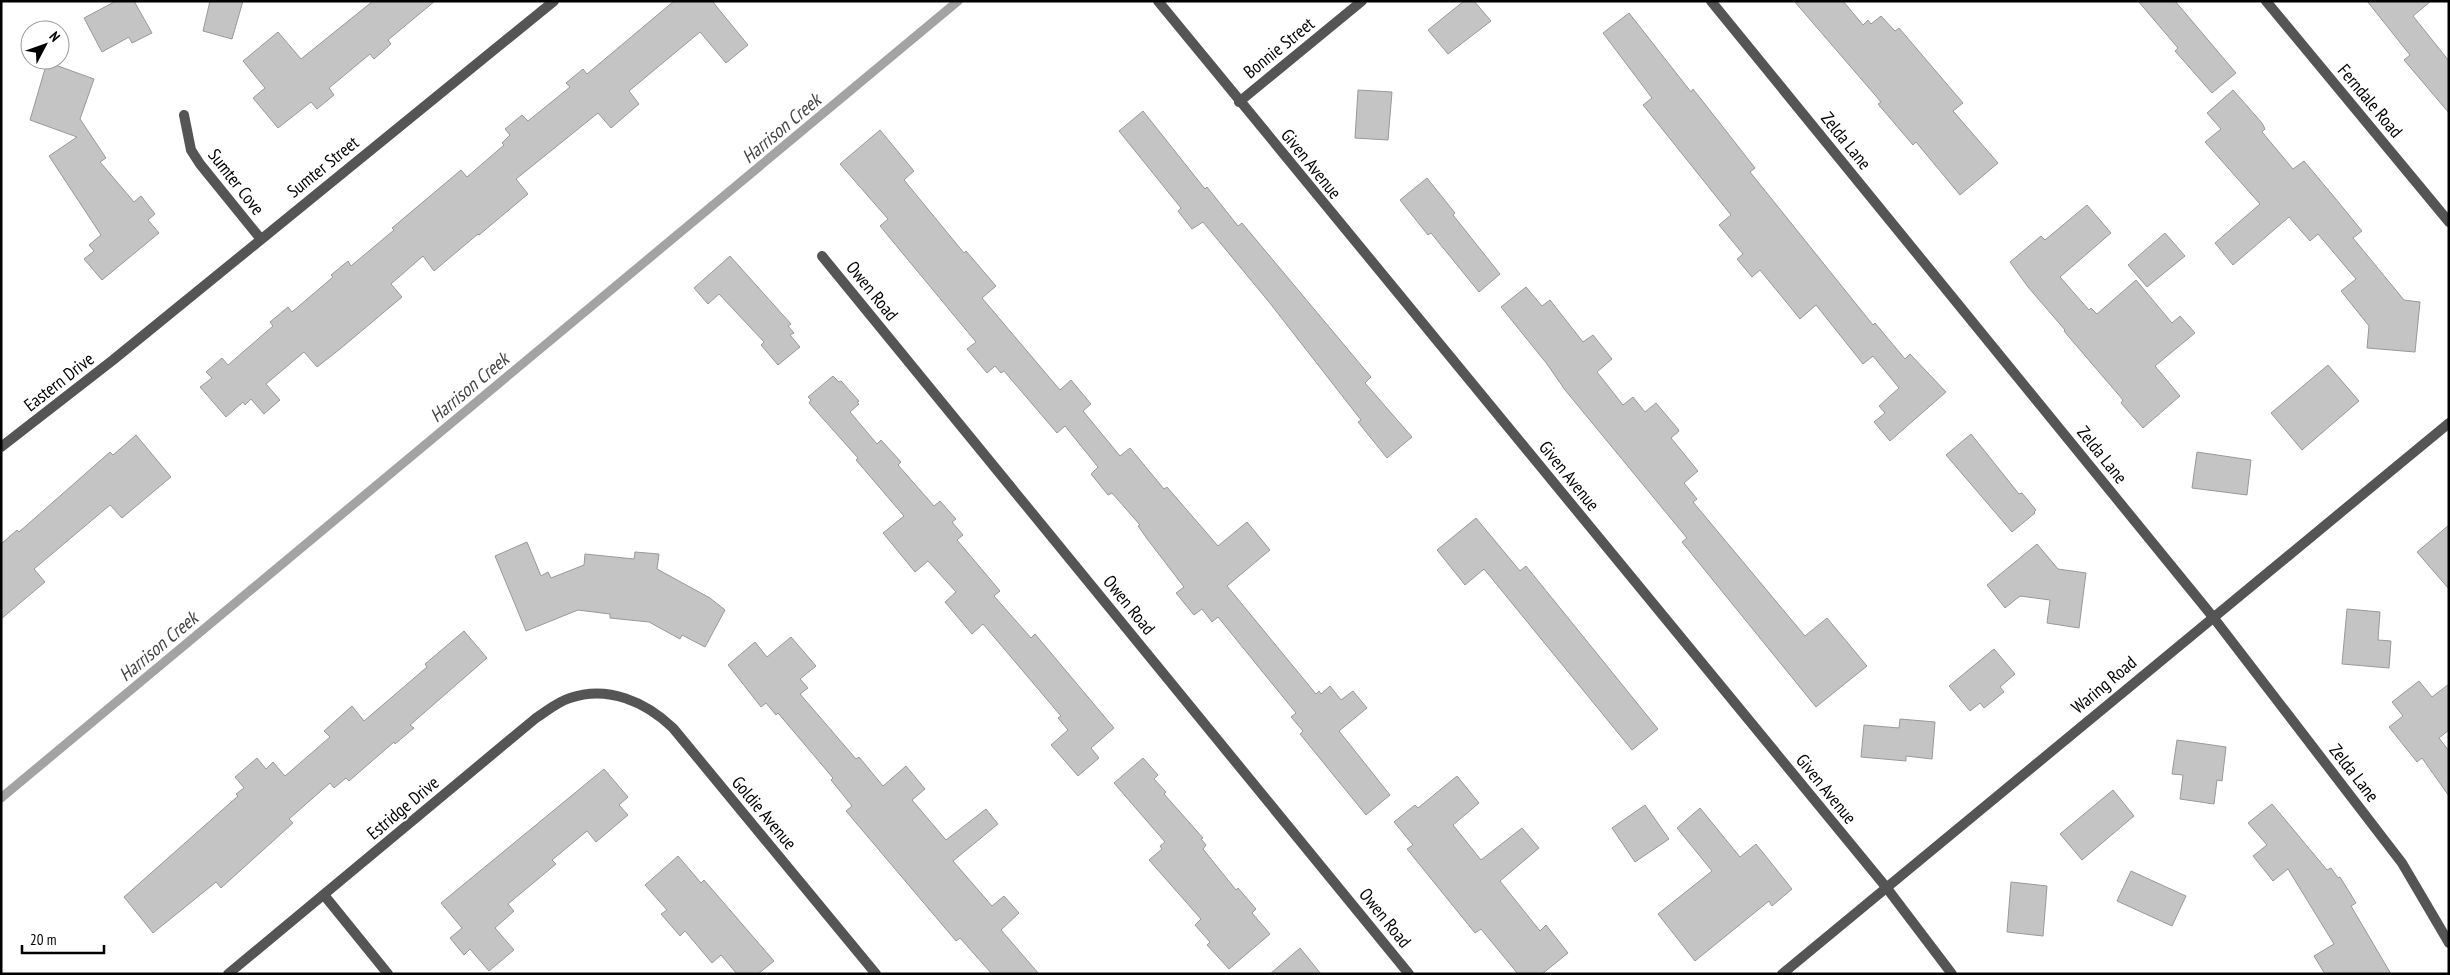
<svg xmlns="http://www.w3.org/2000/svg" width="2450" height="975" font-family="'PT Sans Narrow',sans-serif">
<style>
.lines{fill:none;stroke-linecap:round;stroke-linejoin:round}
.stream{stroke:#a3a3a3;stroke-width:9}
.building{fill:#c4c4c4;stroke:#999}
.minor{stroke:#555;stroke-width:10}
.tertiary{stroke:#555;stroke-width:10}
.labels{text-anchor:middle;stroke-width:4;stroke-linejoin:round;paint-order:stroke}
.street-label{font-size:18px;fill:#000;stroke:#fff}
.water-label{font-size:19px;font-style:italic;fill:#444;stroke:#fff}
</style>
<rect width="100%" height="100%" fill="#fff"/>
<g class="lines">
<path class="stream" d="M 1,798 L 958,1"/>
</g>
<g class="building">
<path d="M 116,1 L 134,1 L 152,33 L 132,43 L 129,37 L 102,52 L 84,18 Z"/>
<path d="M 210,1 L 243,1 L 232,39 L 203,31 Z"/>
<path d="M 373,1 L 435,1 L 388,40 L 391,44 L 374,59 L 370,54 L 329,88 L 334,95 L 317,109 L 311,102 L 278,128 L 253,98 L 265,88 L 243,61 L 278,32 L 301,59 Z"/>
<path d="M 674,1 L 712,1 L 748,45 L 726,63 L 700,32 L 629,91 L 639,104 L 611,128 L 598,113 L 516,179 L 528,194 L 479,235 L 478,234 L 434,271 L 423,256 L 391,284 L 402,297 L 340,349 L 317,367 L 304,352 L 266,384 L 280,400 L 264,414 L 251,399 L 245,405 L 243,402 L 226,417 L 200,387 L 212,378 L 206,372 L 222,358 L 228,365 L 273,326 L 270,322 L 288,307 L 292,312 L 333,277 L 331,275 L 348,261 L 351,266 L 394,230 L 392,228 L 461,170 L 467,177 L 504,145 L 502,143 L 510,135 L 505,129 L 522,115 L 528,121 L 570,87 L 566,83 L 583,69 L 587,74 Z"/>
<path d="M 1464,1 L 1474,1 L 1491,21 L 1448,54 L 1428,30 Z"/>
<path d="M 1794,1 L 1843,1 L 1863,25 L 1868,20 L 1871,24 L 1881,16 L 1895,31 L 1899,28 L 1963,103 L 1953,111 L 1998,163 L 1960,195 L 1916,142 L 1913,145 L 1878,104 L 1881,102 Z"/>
<path d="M 2138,1 L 2175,1 L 2236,73 L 2212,93 L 2175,51 L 2178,48 Z"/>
<path d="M 2367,1 L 2431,1 L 2413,16 L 2449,61 L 2449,113 L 2404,60 L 2410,55 Z"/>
<path d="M 1629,13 L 1691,92 L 1693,89 L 1708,108 L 1755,168 L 1750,172 L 1873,325 L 1875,323 L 1905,359 L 1910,354 L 1946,392 L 1890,441 L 1874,422 L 1885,413 L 1879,406 L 1899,388 L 1873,356 L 1863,364 L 1816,305 L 1800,319 L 1760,270 L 1752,277 L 1737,259 L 1743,254 L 1719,225 L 1731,215 L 1643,105 L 1652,98 L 1603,33 Z"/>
<path d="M 47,62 L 94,79 L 80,119 L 106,158 L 100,162 L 134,202 L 141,196 L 155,214 L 148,220 L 159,233 L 102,280 L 84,259 L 94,251 L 89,245 L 101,235 L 49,156 L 77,137 L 30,120 Z"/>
<path d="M 1358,90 L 1392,92 L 1388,140 L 1355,138 Z"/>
<path d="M 2233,90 L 2262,123 L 2265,129 L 2262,132 L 2293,169 L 2304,161 L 2335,198 L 2362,231 L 2353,238 L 2404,300 L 2420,302 L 2415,352 L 2367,348 L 2369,326 L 2341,291 L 2356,279 L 2318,234 L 2310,241 L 2289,217 L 2233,265 L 2215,243 L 2260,204 L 2205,142 L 2221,129 L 2207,113 Z"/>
<path d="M 1143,111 L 1205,189 L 1207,187 L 1238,226 L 1242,223 L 1371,377 L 1365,383 L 1412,437 L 1387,458 L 1358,422 L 1361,420 L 1269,302 L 1203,222 L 1192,229 L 1178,211 L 1181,208 L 1119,131 Z"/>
<path d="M 880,130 L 914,171 L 904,180 L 964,253 L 966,251 L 996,286 L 982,298 L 1060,390 L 1071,380 L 1091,404 L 1083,411 L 1120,456 L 1130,448 L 1164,489 L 1167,487 L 1218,546 L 1247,522 L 1270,550 L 1227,586 L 1316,694 L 1319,691 L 1321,694 L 1330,686 L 1341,700 L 1353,691 L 1367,708 L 1339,731 L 1390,795 L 1366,815 L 1300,734 L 1303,731 L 1291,717 L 1296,713 L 1218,617 L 1212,622 L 1202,609 L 1194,615 L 1176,593 L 1184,587 L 1148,540 L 1138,526 L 1140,525 L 1112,493 L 1108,495 L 1091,474 L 1098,467 L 1065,426 L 1057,433 L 1004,371 L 1001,373 L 995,366 L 987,373 L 967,349 L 976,342 L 880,226 L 888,219 L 840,164 Z"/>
<path d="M 1427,178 L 1455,213 L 1453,215 L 1500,274 L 1479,292 L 1431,233 L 1428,235 L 1400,200 Z"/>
<path d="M 2087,205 L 2111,233 L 2060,277 L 2089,310 L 2091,308 L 2097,314 L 2136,280 L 2172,323 L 2180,316 L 2195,333 L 2155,366 L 2180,396 L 2143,428 L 2121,403 L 2123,400 L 2069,337 L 2064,331 L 2065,330 L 2028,287 L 2010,262 L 2041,236 L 2045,240 Z"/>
<path d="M 2165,233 L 2185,256 L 2147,287 L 2128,265 Z"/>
<path d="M 730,256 L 791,324 L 788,326 L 794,333 L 790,335 L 800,347 L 778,365 L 761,345 L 764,342 L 719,294 L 708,304 L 694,288 Z"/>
<path d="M 1526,287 L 1542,306 L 1550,300 L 1583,342 L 1593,335 L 1612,359 L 1597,372 L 1623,405 L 1633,397 L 1645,412 L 1656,403 L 1678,429 L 1679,431 L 1671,438 L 1698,471 L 1684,483 L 1697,499 L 1693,502 L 1805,636 L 1827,618 L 1867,666 L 1816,707 L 1682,542 L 1687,538 L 1565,390 L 1547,364 L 1501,307 Z"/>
<path d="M 2328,365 L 2359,401 L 2302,450 L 2271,413 Z"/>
<path d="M 833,376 L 839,382 L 841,381 L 859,401 L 857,402 L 859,404 L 850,412 L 877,444 L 881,440 L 901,462 L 898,465 L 934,506 L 940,501 L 956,519 L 952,522 L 963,535 L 957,540 L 1000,591 L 994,596 L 1031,638 L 1035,634 L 1114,728 L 1091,748 L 1099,758 L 1078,776 L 1051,745 L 1068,730 L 1058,718 L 1061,716 L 983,624 L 972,634 L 945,602 L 956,592 L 928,561 L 915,572 L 883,533 L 904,516 L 856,460 L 858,458 L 809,403 L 811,400 L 808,397 Z"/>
<path d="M 1971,434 L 2019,494 L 2022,493 L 2036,510 L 2034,512 L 2035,513 L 2012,532 L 1946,455 Z"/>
<path d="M 136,435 L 171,477 L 122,518 L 110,505 L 34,569 L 45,582 L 1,619 L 1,544 L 17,530 L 19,532 L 110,452 L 113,455 Z"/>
<path d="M 2197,452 L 2251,460 L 2247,495 L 2192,488 Z"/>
<path d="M 1476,518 L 1520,571 L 1526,566 L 1658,729 L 1632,750 L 1484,569 L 1465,585 L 1437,550 Z"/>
<path d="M 2449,525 L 2449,589 L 2417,552 Z"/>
<path d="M 527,542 L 541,576 L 548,572 L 551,578 L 584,565 L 585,554 L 634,559 L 635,552 L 659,554 L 657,569 L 710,598 L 725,610 L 705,647 L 682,635 L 680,639 L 649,622 L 610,618 L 610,614 L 578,610 L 526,631 L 495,556 Z"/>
<path d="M 2037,544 L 2058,569 L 2086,573 L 2079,628 L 2047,623 L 2050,600 L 2020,596 L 2005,608 L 1987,585 Z"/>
<path d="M 2347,609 L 2380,612 L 2378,640 L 2391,641 L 2389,668 L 2342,664 Z"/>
<path d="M 464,631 L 487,658 L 410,725 L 414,728 L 395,744 L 394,742 L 349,781 L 346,778 L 334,788 L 330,783 L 289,819 L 293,823 L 221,888 L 216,882 L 153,933 L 124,897 L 238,796 L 236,794 L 244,788 L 235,777 L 257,758 L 266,769 L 273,762 L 285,776 L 330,737 L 324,731 L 352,706 L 364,721 L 427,667 L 425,664 Z"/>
<path d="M 791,637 L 816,666 L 800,679 L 808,688 L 800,694 L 856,759 L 859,757 L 883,786 L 906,766 L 925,789 L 912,800 L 946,840 L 986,809 L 998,824 L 953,861 L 992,906 L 1004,896 L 1019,913 L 1001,930 L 1039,974 L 992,974 L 960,938 L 956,941 L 846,811 L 852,806 L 831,780 L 833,778 L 778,713 L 776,715 L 766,703 L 761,707 L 728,665 L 755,642 L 767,657 Z"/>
<path d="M 1994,649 L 2015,674 L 2000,687 L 2004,692 L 1984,708 L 1980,703 L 1970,711 L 1949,686 Z"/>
<path d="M 2419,681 L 2432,697 L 2449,684 L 2449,730 L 2439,738 L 2449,751 L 2449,796 L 2422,758 L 2417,762 L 2389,727 L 2403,716 L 2392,702 Z"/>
<path d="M 1900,719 L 1935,722 L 1932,759 L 1906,756 L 1906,761 L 1861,757 L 1864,725 L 1899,728 Z"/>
<path d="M 2177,740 L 2226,747 L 2222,781 L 2217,780 L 2214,804 L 2180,799 L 2183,775 L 2172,774 Z"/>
<path d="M 1143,758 L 1158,775 L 1154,779 L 1166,792 L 1164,794 L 1203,838 L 1201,839 L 1206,845 L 1203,849 L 1236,890 L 1238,888 L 1256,909 L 1252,913 L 1270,934 L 1229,969 L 1207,945 L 1210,942 L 1195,925 L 1201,919 L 1149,860 L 1162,849 L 1160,846 L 1165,842 L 1114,783 Z"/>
<path d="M 604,769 L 628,797 L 619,805 L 628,815 L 596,842 L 587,831 L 552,860 L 556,864 L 508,904 L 514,911 L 495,928 L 514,950 L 489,971 L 470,949 L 464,955 L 450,938 L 462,928 L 441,903 Z"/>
<path d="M 1457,776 L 1479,803 L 1453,825 L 1481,860 L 1522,828 L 1539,848 L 1500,881 L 1540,931 L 1546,925 L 1568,953 L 1542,974 L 1518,974 L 1481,929 L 1475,933 L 1407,849 L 1413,845 L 1394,822 L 1415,805 L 1418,808 Z"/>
<path d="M 2113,790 L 2134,816 L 2082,860 L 2060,834 Z"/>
<path d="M 2272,804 L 2327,870 L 2331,868 L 2338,878 L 2340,877 L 2356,903 L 2351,906 L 2391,974 L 2325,974 L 2314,956 L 2334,944 L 2288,869 L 2273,881 L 2253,856 L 2267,845 L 2248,823 Z"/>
<path d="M 1645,805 L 1669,839 L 1635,862 L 1612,828 Z"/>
<path d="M 1700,808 L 1740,857 L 1756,844 L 1792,889 L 1772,906 L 1769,901 L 1695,961 L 1658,914 L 1712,871 L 1677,828 Z"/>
<path d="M 678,856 L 701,883 L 704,880 L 774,961 L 758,974 L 737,974 L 721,955 L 712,963 L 685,931 L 680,936 L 661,914 L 667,910 L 645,885 Z"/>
<path d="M 2131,871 L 2186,896 L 2172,926 L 2117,901 Z"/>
<path d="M 2011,882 L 2047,886 L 2043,936 L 2007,932 Z"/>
<path d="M 1300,948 L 1321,974 L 1270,974 Z"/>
</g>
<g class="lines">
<g class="minor">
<path d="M 1158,1 L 1886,887 L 1952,974"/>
<path d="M 1711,1 L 2213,617 L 2402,863 L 2449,943"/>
<path d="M 2266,1 L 2449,222"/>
<path d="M 1239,102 L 1362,1"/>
<path d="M 184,115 L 191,150 L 200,164 L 260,238"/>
<path d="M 822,256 L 1409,974"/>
<path d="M 1,447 L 113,360 L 554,1"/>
<path d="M 324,895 L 388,974"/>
<path d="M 228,974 L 536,718 C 547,711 557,702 570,698 C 608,685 646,702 673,728 L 876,974"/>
</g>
<path class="tertiary" d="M 1782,974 L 2449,423"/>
</g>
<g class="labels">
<g class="street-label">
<text transform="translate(1279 48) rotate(-39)" y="6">Bonnie Street</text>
<text transform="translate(2370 101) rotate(50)" y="6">Ferndale Road</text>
<text transform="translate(1846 141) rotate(51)" y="6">Zelda Lane</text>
<text transform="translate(1311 164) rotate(51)" y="6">Given Avenue</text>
<text transform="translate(323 167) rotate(-39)" y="6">Sumter Street</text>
<text transform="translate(236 182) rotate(52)" y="6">Sumter Cove</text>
<text transform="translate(872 291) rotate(51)" y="6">Owen Road</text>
<text transform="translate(59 382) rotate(-38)" y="6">Eastern Drive</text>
<text transform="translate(2102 455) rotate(51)" y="6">Zelda Lane</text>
<text transform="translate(1569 476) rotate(51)" y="6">Given Avenue</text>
<text transform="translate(1129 605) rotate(51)" y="6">Owen Road</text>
<text transform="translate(2104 685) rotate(-40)" y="6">Waring Road</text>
<text transform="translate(2354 773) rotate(52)" y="6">Zelda Lane</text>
<text transform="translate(1826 789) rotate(51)" y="6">Given Avenue</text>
<text transform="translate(403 808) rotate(-40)" y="6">Estridge Drive</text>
<text transform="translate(764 813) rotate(50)" y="6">Goldie Avenue</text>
<text transform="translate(1385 918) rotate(51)" y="6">Owen Road</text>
</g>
<g class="water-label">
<text transform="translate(781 128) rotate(-40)" y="7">Harrison Creek</text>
<text transform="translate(469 387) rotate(-40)" y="7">Harrison Creek</text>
<text transform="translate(158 646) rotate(-40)" y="7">Harrison Creek</text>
</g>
</g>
<rect width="2450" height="975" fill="none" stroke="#000000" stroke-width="5"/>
<g transform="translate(45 45) rotate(49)"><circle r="24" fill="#ffffff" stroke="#999999"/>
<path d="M0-4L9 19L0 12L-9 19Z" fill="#000000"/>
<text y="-8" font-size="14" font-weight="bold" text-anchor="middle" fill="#000000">N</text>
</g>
<path d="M22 945v8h82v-8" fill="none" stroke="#000000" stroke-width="2.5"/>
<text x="30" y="945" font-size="15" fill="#000000" stroke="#ffffff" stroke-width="4" paint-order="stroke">20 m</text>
</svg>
